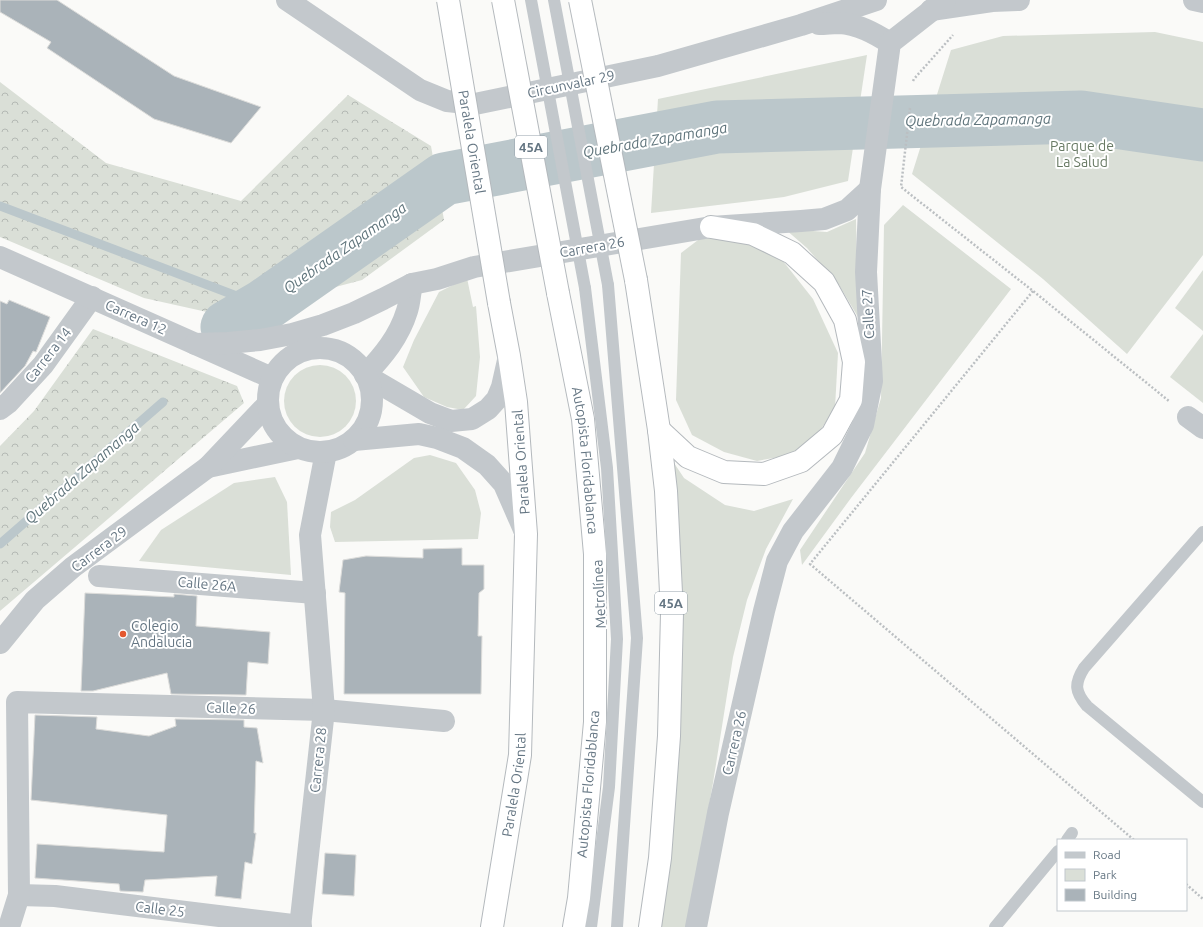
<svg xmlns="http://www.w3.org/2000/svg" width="1203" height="927" font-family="Ubuntu,sans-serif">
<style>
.forest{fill:url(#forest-crowns)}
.green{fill:#dadfd7}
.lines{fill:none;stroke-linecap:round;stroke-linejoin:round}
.stream{stroke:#bbc7cb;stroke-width:9}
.river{stroke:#bbc7cb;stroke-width:53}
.building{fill:#aab3b9;stroke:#dcdcda}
.trunk-casing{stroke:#b4b9bd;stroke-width:24}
.path{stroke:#bbbfc2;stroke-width:2.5;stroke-dasharray:2 2;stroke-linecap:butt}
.service{stroke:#c3c8cc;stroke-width:12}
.minor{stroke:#c3c8cc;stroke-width:22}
.tertiary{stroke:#c3c8cc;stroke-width:22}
.trunk{stroke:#fff;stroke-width:22}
.trunk-bridge-casing{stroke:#b4b9bd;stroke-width:24;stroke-linecap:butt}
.service-bridge{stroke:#c3c8cc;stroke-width:12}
.trunk-bridge{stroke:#fff;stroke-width:22}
.poi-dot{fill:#e4572e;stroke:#fff;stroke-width:1.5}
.labels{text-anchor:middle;stroke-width:4;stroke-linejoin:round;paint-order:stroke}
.shield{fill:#fff;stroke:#939fa8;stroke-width:1}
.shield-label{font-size:13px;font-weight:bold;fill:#657683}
.street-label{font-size:14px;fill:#657683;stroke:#fff}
.park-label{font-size:14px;fill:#687a64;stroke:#fff}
.poi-label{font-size:14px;fill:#657683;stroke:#fff;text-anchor:start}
.water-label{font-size:15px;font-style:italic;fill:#60757c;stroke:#fff}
</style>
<defs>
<pattern id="forest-crowns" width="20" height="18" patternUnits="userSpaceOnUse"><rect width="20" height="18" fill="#dadfd7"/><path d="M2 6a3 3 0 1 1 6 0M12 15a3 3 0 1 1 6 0" fill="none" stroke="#b4b9b4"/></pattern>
</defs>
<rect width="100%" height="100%" fill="#fafaf8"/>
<g class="forest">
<path d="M 0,82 L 106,163 L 241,201 L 348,95 L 431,146 L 444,220 L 362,280 L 225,316 L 144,298 L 0,237 Z"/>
<path d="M 93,329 L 237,386 L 244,403 L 0,611 L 0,446 L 34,411 Z"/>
</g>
<g class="green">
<path d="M 1155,32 L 1203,42 L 1203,255 L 1127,354 L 1043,279 L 912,174 L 951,50 L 1003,36 Z"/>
<path d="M 867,55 L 848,181 L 784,197 L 651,213 L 658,99 Z"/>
<path d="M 903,205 L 1011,289 L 851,498 L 802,565 L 800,550 L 865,453 L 881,398 L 884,225 Z"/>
<path d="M 856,219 L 858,317 L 839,285 L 807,248 L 785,229 L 827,232 Z"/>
<path d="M 702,237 L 739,237 L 783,261 L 813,299 L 838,353 L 835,408 L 812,443 L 785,456 L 757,461 L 724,452 L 692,435 L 676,400 L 681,253 Z"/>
<path d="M 1203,270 L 1203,331 L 1175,308 Z"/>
<path d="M 467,278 L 473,307 L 476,306 L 480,357 L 476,396 L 463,410 L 447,407 L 424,397 L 403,367 L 414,340 L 439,292 Z"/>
<path d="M 1203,334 L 1203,403 L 1170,377 Z"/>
<circle cx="320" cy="401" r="36"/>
<path d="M 430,455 L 456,463 L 475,490 L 481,513 L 478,539 L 335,542 L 330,527 L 331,512 L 355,500 L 414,458 Z"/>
<path d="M 672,460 L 684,478 L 725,505 L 754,511 L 793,499 L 766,549 L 747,600 L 733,657 L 713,783 L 687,927 L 657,927 Z"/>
<path d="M 275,477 L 287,502 L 291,575 L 139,561 L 161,530 L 234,483 Z"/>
</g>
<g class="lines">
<g class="stream">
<path d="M 0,206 L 263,306"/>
<path d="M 0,544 L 163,402"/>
</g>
<path class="river" d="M 227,327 L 263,306 L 444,179 L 717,127 L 1081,117 L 1203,135"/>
</g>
<g class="building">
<path d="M 0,0 L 57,0 L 174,76 L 261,107 L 231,143 L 154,119 L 47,48 L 51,42 L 0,12 Z"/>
<path d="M 9,300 L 50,317 L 36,352 L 33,351 L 25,366 L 0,393 L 0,301 L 7,304 Z"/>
<path d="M 462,548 L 462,565 L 484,565 L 484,589 L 479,593 L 478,636 L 482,636 L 481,694 L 344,694 L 345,593 L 339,592 L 343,560 L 366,556 L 423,558 L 423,549 Z"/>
<path d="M 85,593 L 174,597 L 174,594 L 197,596 L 196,626 L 270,632 L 268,664 L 248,662 L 246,695 L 171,694 L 167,673 L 93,691 L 81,691 Z"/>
<path d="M 35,715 L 97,717 L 96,729 L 149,736 L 176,726 L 175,719 L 244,720 L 244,727 L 257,728 L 263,763 L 256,761 L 254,833 L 256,833 L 252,864 L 245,862 L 241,899 L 215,896 L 217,876 L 145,880 L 143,892 L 120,891 L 119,884 L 35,878 L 37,844 L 164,852 L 167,815 L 31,800 Z"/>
<path d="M 325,853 L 356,855 L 354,896 L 322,894 Z"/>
</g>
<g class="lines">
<defs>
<g id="trunk">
<path d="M 636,280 L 659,430 L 666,491 L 672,613 L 669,736 L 660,858 L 650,927"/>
<path id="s1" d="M 558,293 L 583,419 L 595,554 L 595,722 L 579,898 L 574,927"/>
<path d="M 659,430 L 688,457 L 724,472 L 764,474 L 801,461 L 832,435 L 851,400 L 854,362 L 845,320 L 824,282 L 792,253 L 753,234 L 711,227"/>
<path id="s2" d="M 492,927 L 520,755 L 526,534 L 516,402 L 509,356 L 499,303"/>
</g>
</defs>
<use href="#trunk" class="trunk-casing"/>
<g class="path">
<path d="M 913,81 L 914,79 L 953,35"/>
<path d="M 910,108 L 901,187 L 1033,291 L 1169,401"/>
<path d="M 1033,291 L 810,564 L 1134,840"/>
<path d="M 1186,884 L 1203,899"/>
</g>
<g class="service">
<path d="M 608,285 L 637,638 L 617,927"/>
<path d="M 585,288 L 607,468 L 617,639 L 609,787 L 591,927"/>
<path d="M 1203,532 L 1084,668 C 1074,684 1075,692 1087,706 L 1203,802"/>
<path d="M 1067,840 L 1072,833"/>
<path d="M 995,927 L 1058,851"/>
</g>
<g class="minor">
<path d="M 1194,0 L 1203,2"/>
<path d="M 931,10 L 992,1 L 1019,0"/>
<path d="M 0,409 L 8,403 L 43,365 L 92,297"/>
<path d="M 1188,417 L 1203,428"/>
<path d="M 208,467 L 298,448"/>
<path d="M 99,576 L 315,593"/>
<path d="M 0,643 L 35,600 L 73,567 L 208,467 L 267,405"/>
<path d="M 19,895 L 55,896 L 301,926"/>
<path d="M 9,927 L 19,895 L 17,702 L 324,710 L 444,721"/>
<path d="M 300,927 L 324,710 L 310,535 L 326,452"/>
</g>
<g class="tertiary">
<path d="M 287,0 L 420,90 L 447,101 L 475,104 L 658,66 L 801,25 L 876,0"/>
<path d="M 819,24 C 826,24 832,23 839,23 C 858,24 874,33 890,43"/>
<path d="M 0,257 L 272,378"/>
<path d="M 412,284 C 410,292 410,302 407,311 C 399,337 383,356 365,375 L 430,413 L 451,421 L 472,419 L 488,409 L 497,399 L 502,387 L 509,356"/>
<path d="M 195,344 L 228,343 L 260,340 L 292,334 L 323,325 L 354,313 L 383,299 L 412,284 L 437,279 L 474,267 L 711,227 L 801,221 L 824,219 L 847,210 L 870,189"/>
<circle cx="320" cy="400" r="52"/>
<path d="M 354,440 L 419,434 L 437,438 L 463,448 L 487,465 L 504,484 L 525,532"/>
<path d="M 696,927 L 718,813 L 764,611 L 777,561 L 793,531 L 842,468 L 863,425 L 872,381 L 866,272 L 870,189 L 890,43 L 945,0"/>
</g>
<use href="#trunk" class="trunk"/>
<defs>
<g id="trunk-bridge">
<path id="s3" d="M 448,0 L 499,303"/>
<path d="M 503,0 L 558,293"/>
<path d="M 580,0 L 636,280"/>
</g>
</defs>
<use href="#trunk-bridge" class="trunk-bridge-casing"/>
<g class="service-bridge">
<path d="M 531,0 L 585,288"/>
<path d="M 554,0 L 608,285"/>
</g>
<use href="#trunk-bridge" class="trunk-bridge"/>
</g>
<circle class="poi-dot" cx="123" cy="634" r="4"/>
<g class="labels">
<g class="shield">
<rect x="515" y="136" width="32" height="22" rx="3"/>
<rect x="655" y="592" width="32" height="22" rx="3"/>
</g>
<g class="shield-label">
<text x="531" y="152">45A</text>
<text x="671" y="608">45A</text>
</g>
<g class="street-label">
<text transform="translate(571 84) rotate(-12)" y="5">Circunvalar 29</text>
<text dy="5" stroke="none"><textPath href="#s3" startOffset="144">Paralela Oriental</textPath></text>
<text transform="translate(592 247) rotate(-10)" y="5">Carrera 26</text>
<text transform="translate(868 314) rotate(-93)" y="5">Calle 27</text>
<text transform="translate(136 317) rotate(24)" y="5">Carrera 12</text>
<text transform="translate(48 355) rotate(-52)" y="5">Carrera 14</text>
<text dy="5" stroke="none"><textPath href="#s1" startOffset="170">Autopista Floridablanca</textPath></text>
<text transform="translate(521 462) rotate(-94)" y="5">Paralela Oriental</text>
<text transform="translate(99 549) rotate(-37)" y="5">Carrera 29</text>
<text transform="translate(207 584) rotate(5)" y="5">Calle 26A</text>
<text transform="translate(599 594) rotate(-93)" y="5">Metrolínea</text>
<text transform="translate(231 708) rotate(2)" y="5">Calle 26</text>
<text transform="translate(734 743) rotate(-77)" y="5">Carrera 26</text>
<text transform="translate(318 760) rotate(-84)" y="5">Carrera 28</text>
<text transform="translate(588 784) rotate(-85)" y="5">Autopista Floridablanca</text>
<text dy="5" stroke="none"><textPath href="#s2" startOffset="144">Paralela Oriental</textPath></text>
<text transform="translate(160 909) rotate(7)" y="5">Calle 25</text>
</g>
<g class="park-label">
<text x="1082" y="151">Parque de<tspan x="1082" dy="16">La Salud</tspan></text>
</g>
<g class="poi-label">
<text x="131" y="631">Colegio<tspan x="131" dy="16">Andalucia</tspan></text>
</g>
<g class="water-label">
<text transform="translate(978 120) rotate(-1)" y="5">Quebrada Zapamanga</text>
<text transform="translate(655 140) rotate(-10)" y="5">Quebrada Zapamanga</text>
<text transform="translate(345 248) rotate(-35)" y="5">Quebrada Zapamanga</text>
<text transform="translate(82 473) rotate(-41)" y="5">Quebrada Zapamanga</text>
</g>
</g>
<rect x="1057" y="839" width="130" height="72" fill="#ffffff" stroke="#c1c8cd"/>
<rect x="1065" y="852" width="20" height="6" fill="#c3c8cc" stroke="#c1c8cd"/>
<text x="1093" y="859" font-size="12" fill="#657683">Road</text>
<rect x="1065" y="869" width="20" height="12" fill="#dadfd7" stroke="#c1c8cd"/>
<text x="1093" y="879" font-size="12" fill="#657683">Park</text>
<rect x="1065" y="889" width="20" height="12" fill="#aab3b9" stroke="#c1c8cd"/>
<text x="1093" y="899" font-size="12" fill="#657683">Building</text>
</svg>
